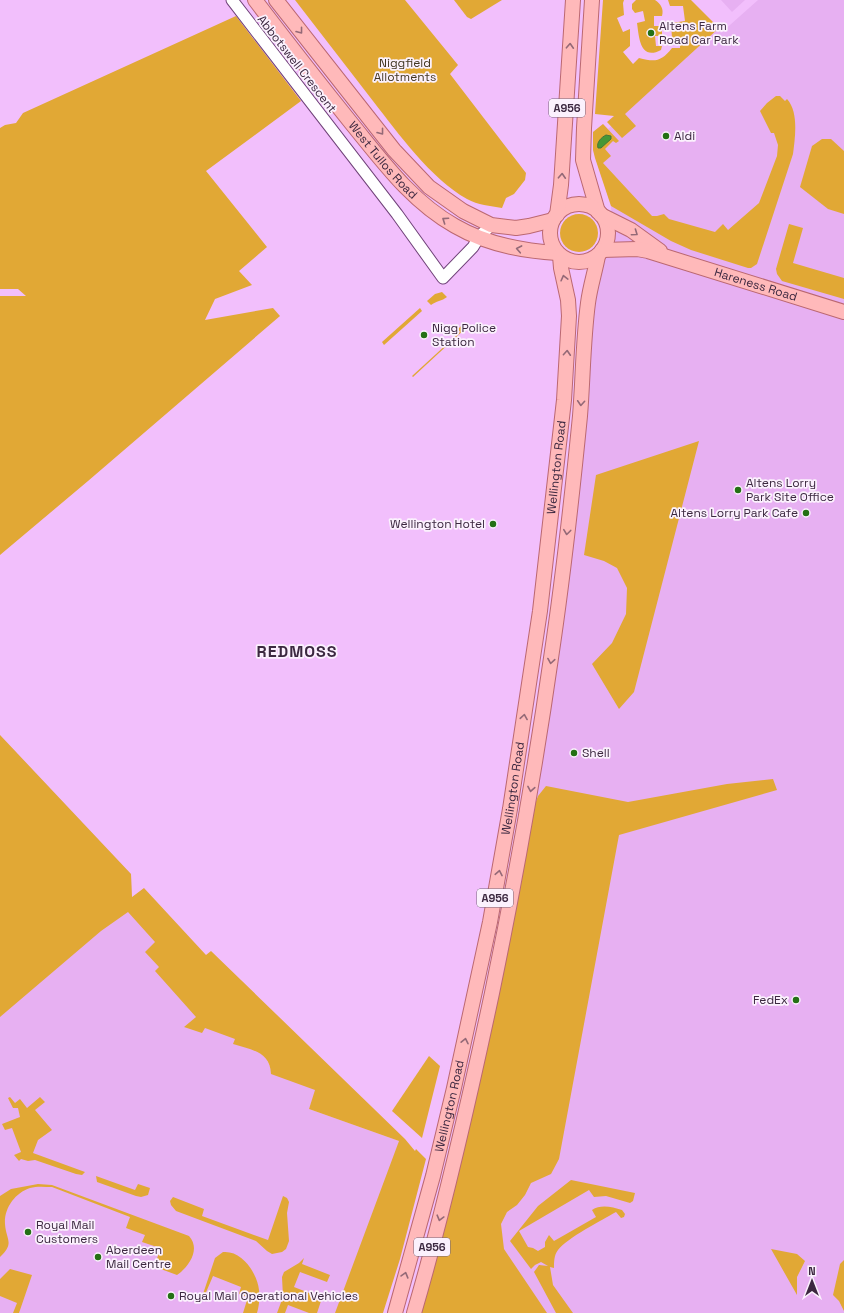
<svg xmlns="http://www.w3.org/2000/svg" width="844" height="1313" font-family="'Space Grotesk',sans-serif">
<style>
.built{fill:#e7b0f2}
.green{fill:#e1a835}
.water{fill:#469737;stroke:#43763a}
.lines{fill:none;stroke-linecap:round;stroke-linejoin:round}
.minor-casing{stroke:#704379;stroke-width:13}
.major-casing{stroke:#bb6871;stroke-width:16}
.minor{stroke:#fff;stroke-width:11}
.major{stroke:#ffb9ba;stroke-width:14}
.oneway{stroke:#946977}
.poi-dot{fill:#247014;stroke:#fbf1fd;stroke-width:1.5}
.labels{text-anchor:middle;stroke-width:3.5;stroke-linejoin:round;paint-order:stroke}
.shield{fill:#fbf1fd;stroke:#756479;stroke-width:1}
.shield-label{font-size:11px;font-weight:bold;fill:#3c2840}
.poi-label{font-size:12px;fill:#3c2840;stroke:#fbf1fd;text-anchor:start}
.park-label{font-size:12px;fill:#423622;stroke:#fbf1fd}
.street-label{font-size:12px;fill:#3c2840;stroke:#fbf1fd}
.district-label{font-size:16px;font-weight:bold;letter-spacing:1px;fill:#3c2840;stroke:#fbf1fd}
</style>
<rect width="100%" height="100%" fill="#f2bffc"/>
<g class="built">
<path d="M 721,0 L 745,0 L 732,12 Z"/>
<path d="M 758,0 L 844,0 L 844,1313 L 546,1313 L 480,1216 L 598,256 L 613,248 L 611,206 L 593,150 L 593,132 L 603,124 L 608,129 L 718,29 L 721,33 Z"/>
<path d="M 0,735 L 131,874 L 132,898 L 266,1058 L 271,1069 L 316,1090 L 309,1109 L 399,1141 L 357,1313 L 0,1313 Z"/>
</g>
<g class="green">
<path d="M 295,0 L 405,0 L 458,65 L 450,74 L 526,173 L 525,180 L 514,194 L 506,198 L 502,208 C 490,206 478,205 467,199 C 431,179 398,133 373,101 C 347,67 321,34 295,0 Z"/>
<path d="M 454,0 L 502,0 L 471,19 L 467,17 Z"/>
<path d="M 603,0 L 624,0 L 623,3 L 624,15 L 617,18 L 623,32 L 630,29 L 630,46 L 623,52 L 633,64 L 639,58 C 655,62 661,62 672,48 L 680,48 L 680,38 L 672,38 L 671,23 L 685,21 L 683,6 L 670,6 L 668,0 L 691,0 L 719,28 L 625,114 L 636,126 L 622,138 L 607,122 L 614,116 L 595,114 Z"/>
<path d="M 636,0 L 655,0 C 661,4 664,9 662,16 L 654,16 L 654,26 L 662,26 L 662,36 L 655,36 L 656,46 L 662,46 L 661,50 C 640,61 639,37 637,23 L 645,21 L 643,11 L 635,13 L 632,9 L 632,4 Z"/>
<path d="M 236,16 L 301,101 L 206,171 L 267,247 L 239,271 L 252,285 L 215,299 L 205,320 L 273,308 L 280,316 L 88,481 L 0,555 L 0,296 L 26,296 L 18,289 L 0,289 L 0,128 L 5,125 L 16,123 L 23,113 Z"/>
<path d="M 776,96 L 780,96 L 785,101 L 787,99 C 799,112 795,138 793,154 L 757,264 L 751,268 L 748,268 L 691,250 L 671,241 L 611,206 L 595,158 L 593,150 L 593,132 L 603,124 L 619,141 L 616,143 L 613,141 L 605,149 L 611,156 L 603,163 L 652,216 L 657,216 L 664,214 L 669,219 L 715,232 L 723,224 L 728,230 L 759,203 L 777,156 L 778,145 L 774,133 L 771,133 L 760,111 L 767,103 Z"/>
<path d="M 822,139 L 831,139 L 844,151 L 844,214 L 828,209 L 800,187 L 812,146 Z"/>
<circle cx="579" cy="233" r="19"/>
<path d="M 789,224 L 803,228 L 793,263 L 844,278 L 844,299 L 782,281 L 777,274 L 776,269 Z"/>
<path d="M 442,292 L 447,297 C 442,301 436,301 431,305 L 427,301 L 435,294 Z"/>
<path d="M 420,308 L 422,311 L 384,345 L 382,342 Z"/>
<path d="M 464,323 L 466,328 L 413,377 L 412,376 L 460,332 L 458,329 Z"/>
<path d="M 699,441 L 634,692 L 619,709 L 592,664 L 612,643 L 626,614 L 627,588 L 617,568 L 604,561 L 584,555 L 596,475 Z"/>
<path d="M 0,735 L 131,874 L 132,897 L 144,888 L 206,955 L 211,951 L 405,1139 L 415,1151 L 416,1149 L 426,1159 L 400,1259 L 383,1313 L 335,1313 L 399,1141 L 309,1109 L 315,1090 L 271,1074 C 270,1051 251,1050 233,1044 L 235,1039 L 205,1028 L 202,1033 L 184,1027 L 196,1017 L 155,971 L 159,967 L 145,952 L 155,942 L 128,912 L 101,931 L 0,1017 Z"/>
<path d="M 773,779 L 777,790 L 619,835 L 559,1159 L 551,1174 L 531,1183 L 525,1195 L 517,1205 L 507,1212 L 501,1224 L 504,1249 L 547,1313 L 414,1313 L 522,840 L 538,796 L 546,786 L 628,802 L 727,784 Z"/>
<path d="M 429,1056 L 440,1066 L 422,1138 L 392,1111 Z"/>
<path d="M 10,1097 L 15,1103 L 20,1099 L 27,1108 L 40,1097 L 45,1102 L 35,1110 L 52,1130 L 38,1140 L 33,1153 L 85,1172 L 82,1175 L 76,1174 L 35,1160 L 28,1161 L 21,1159 L 19,1161 L 14,1155 L 21,1152 L 12,1128 L 5,1130 L 2,1124 L 20,1117 L 18,1108 L 13,1108 L 8,1098 Z"/>
<path d="M 96,1176 L 135,1190 L 138,1184 L 150,1188 L 148,1195 L 141,1197 L 136,1196 L 97,1182 Z"/>
<path d="M 571,1180 L 635,1193 L 633,1201 L 630,1203 L 606,1196 L 594,1197 L 589,1190 L 519,1231 L 528,1247 L 533,1248 L 538,1251 L 545,1247 L 545,1242 L 549,1235 L 554,1241 L 596,1217 L 592,1210 C 601,1204 612,1207 622,1210 L 625,1214 L 624,1217 L 621,1218 L 616,1212 C 602,1220 567,1238 558,1250 C 554,1255 554,1262 554,1268 L 550,1267 L 553,1285 L 573,1313 L 556,1313 L 534,1272 L 539,1265 L 548,1266 L 541,1262 L 535,1265 L 531,1269 L 510,1241 L 538,1206 Z"/>
<path d="M 38,1184 L 52,1185 L 189,1236 C 201,1249 189,1267 177,1275 L 158,1268 L 150,1263 L 156,1261 L 159,1253 L 156,1251 L 157,1247 L 142,1242 L 145,1235 L 126,1228 L 130,1217 L 52,1187 C 45,1187 37,1186 30,1188 C 15,1193 4,1208 5,1224 C 6,1240 15,1243 0,1257 L 0,1196 L 11,1189 Z"/>
<path d="M 283,1196 L 287,1198 L 289,1202 L 287,1213 L 289,1241 L 286,1249 L 282,1252 L 272,1254 L 267,1251 L 256,1241 L 176,1211 L 171,1205 L 170,1201 L 173,1197 L 204,1209 L 202,1216 L 268,1240 Z"/>
<path d="M 771,1249 L 797,1254 L 805,1261 L 797,1277 L 797,1295 Z"/>
<path d="M 223,1252 C 242,1250 257,1273 259,1290 C 260,1298 259,1306 257,1313 L 243,1313 L 248,1297 L 239,1294 L 241,1287 L 213,1276 L 204,1297 L 202,1297 L 215,1258 Z"/>
<path d="M 304,1258 L 302,1264 L 330,1275 L 327,1282 L 300,1272 L 294,1287 L 322,1298 L 317,1313 L 309,1313 L 288,1305 L 285,1313 L 277,1313 L 283,1297 L 282,1277 L 284,1272 L 299,1263 Z"/>
<path d="M 844,1260 L 844,1311 L 839,1301 L 833,1295 L 840,1264 Z"/>
<path d="M 10,1269 L 32,1275 L 19,1313 L 13,1313 L 17,1303 L 0,1296 L 0,1279 Z"/>
</g>
<path class="water" d="M 606,135 L 611,136 L 611,139 L 601,148 L 598,148 C 596,142 602,137 606,135 Z"/>
<g class="lines">
<defs>
<path id="minor" d="M 232,0 L 397,214 L 443,278 L 473,247 L 479,237 L 491,225"/>
<g id="major">
<path id="s1" d="M 255,0 C 287,42 319,83 352,124 C 383,162 412,202 455,226 C 486,244 522,251 557,253"/>
<path d="M 276,0 L 394,150 L 429,187 L 463,211 L 491,225 L 516,228 L 529,226 L 553,220"/>
<path d="M 592,0 L 584,128 L 583,160 L 598,212"/>
<circle cx="579" cy="233" r="29"/>
<path d="M 557,215 L 561,185 L 573,0"/>
<path d="M 601,215 L 631,230 L 660,251"/>
<path id="s2" d="M 602,250 L 637,249 L 648,251 L 844,312"/>
<path id="s3" d="M 395,1313 L 433,1176 L 454,1088 L 490,922 L 510,809 L 540,611 L 564,400 L 569,316 L 568,300 L 561,268 L 560,256"/>
<path d="M 414,1313 C 445,1207 469,1101 492,993 C 515,882 535,770 551,658 C 563,578 572,497 580,416 C 583,379 583,341 588,303 C 590,287 595,272 598,256"/>
</g>
</defs>
<use href="#minor" class="minor-casing"/>
<use href="#major" class="major-casing"/>
<use href="#minor" class="minor"/>
<use href="#major" class="major"/>
</g>
<defs><path id="oneway-chevron" d="M-2-3.5L2.5 0L-2 3.5" fill="none" stroke-width="1.6" stroke-linecap="round" stroke-linejoin="round"/></defs>
<g class="oneway">
<use href="#oneway-chevron" transform="translate(300 31) rotate(52)"/>
<use href="#oneway-chevron" transform="translate(570 46) rotate(-87)"/>
<use href="#oneway-chevron" transform="translate(381 132) rotate(52)"/>
<use href="#oneway-chevron" transform="translate(562 176) rotate(-87)"/>
<use href="#oneway-chevron" transform="translate(445 220) rotate(-146)"/>
<use href="#oneway-chevron" transform="translate(635 233) rotate(35)"/>
<use href="#oneway-chevron" transform="translate(519 249) rotate(-169)"/>
<use href="#oneway-chevron" transform="translate(564 278) rotate(-104)"/>
<use href="#oneway-chevron" transform="translate(567 353) rotate(-86)"/>
<use href="#oneway-chevron" transform="translate(581 403) rotate(94)"/>
<use href="#oneway-chevron" transform="translate(567 532) rotate(97)"/>
<use href="#oneway-chevron" transform="translate(551 661) rotate(99)"/>
<use href="#oneway-chevron" transform="translate(524 717) rotate(-81)"/>
<use href="#oneway-chevron" transform="translate(531 789) rotate(100)"/>
<use href="#oneway-chevron" transform="translate(499 873) rotate(-79)"/>
<use href="#oneway-chevron" transform="translate(465 1041) rotate(-78)"/>
<use href="#oneway-chevron" transform="translate(440 1218) rotate(105)"/>
<use href="#oneway-chevron" transform="translate(405 1275) rotate(-74)"/>
</g>
<g class="poi-dot">
<circle cx="651" cy="33" r="4"/>
<circle cx="666" cy="136" r="4"/>
<circle cx="424" cy="335" r="4"/>
<circle cx="738" cy="490" r="4"/>
<circle cx="806" cy="513" r="4"/>
<circle cx="493" cy="524" r="4"/>
<circle cx="574" cy="753" r="4"/>
<circle cx="796" cy="1000" r="4"/>
<circle cx="28" cy="1232" r="4"/>
<circle cx="98" cy="1257" r="4"/>
<circle cx="171" cy="1296" r="4"/>
</g>
<g class="labels">
<g class="shield">
<rect x="549" y="99" width="36" height="18" rx="3"/>
<rect x="477" y="889" width="36" height="18" rx="3"/>
<rect x="414" y="1238" width="36" height="18" rx="3"/>
</g>
<g class="shield-label">
<text x="567" y="112">A956</text>
<text x="495" y="902">A956</text>
<text x="432" y="1251">A956</text>
</g>
<g class="poi-label">
<text x="659" y="30">Altens Farm<tspan x="659" dy="14">Road Car Park</tspan></text>
<text x="674" y="140">Aldi</text>
<text x="432" y="332">Nigg Police<tspan x="432" dy="14">Station</tspan></text>
<text x="746" y="487">Altens Lorry<tspan x="746" dy="14">Park Site Office</tspan></text>
<text x="798" y="517" text-anchor="end">Altens Lorry Park Cafe</text>
<text x="485" y="528" text-anchor="end">Wellington Hotel</text>
<text x="582" y="757">Shell</text>
<text x="788" y="1004" text-anchor="end">FedEx</text>
<text x="36" y="1229">Royal Mail<tspan x="36" dy="14">Customers</tspan></text>
<text x="106" y="1254">Aberdeen<tspan x="106" dy="14">Mail Centre</tspan></text>
<text x="179" y="1300">Royal Mail Operational Vehicles</text>
</g>
<g class="park-label">
<text x="405" y="67">Niggfield<tspan x="405" dy="14">Allotments</tspan></text>
</g>
<g class="street-label">
<text transform="translate(297 64) rotate(52)" y="4">Abbotswell Crescent</text>
<text dy="4" stroke="none"><textPath href="#s1" startOffset="205">West Tullos Road</textPath></text>
<text dy="4" stroke="none"><textPath href="#s2" startOffset="159">Hareness Road</textPath></text>
<text dy="4" stroke="none"><textPath href="#s3" startOffset="862">Wellington Road</textPath></text>
<text dy="4" stroke="none"><textPath href="#s3" startOffset="538">Wellington Road</textPath></text>
<text dy="4" stroke="none"><textPath href="#s3" startOffset="214">Wellington Road</textPath></text>
</g>
<g class="district-label">
<text x="297" y="657">REDMOSS</text>
</g>
</g>
<g transform="translate(812 1281)" stroke="#fbf1fd" stroke-width="3" paint-order="stroke">
<path d="M0-3L7 15L0 10L-7 15Z" fill="#3c2840"/>
<text y="-6" font-size="11" font-weight="bold" text-anchor="middle" fill="#3c2840">N</text>
</g>
</svg>
